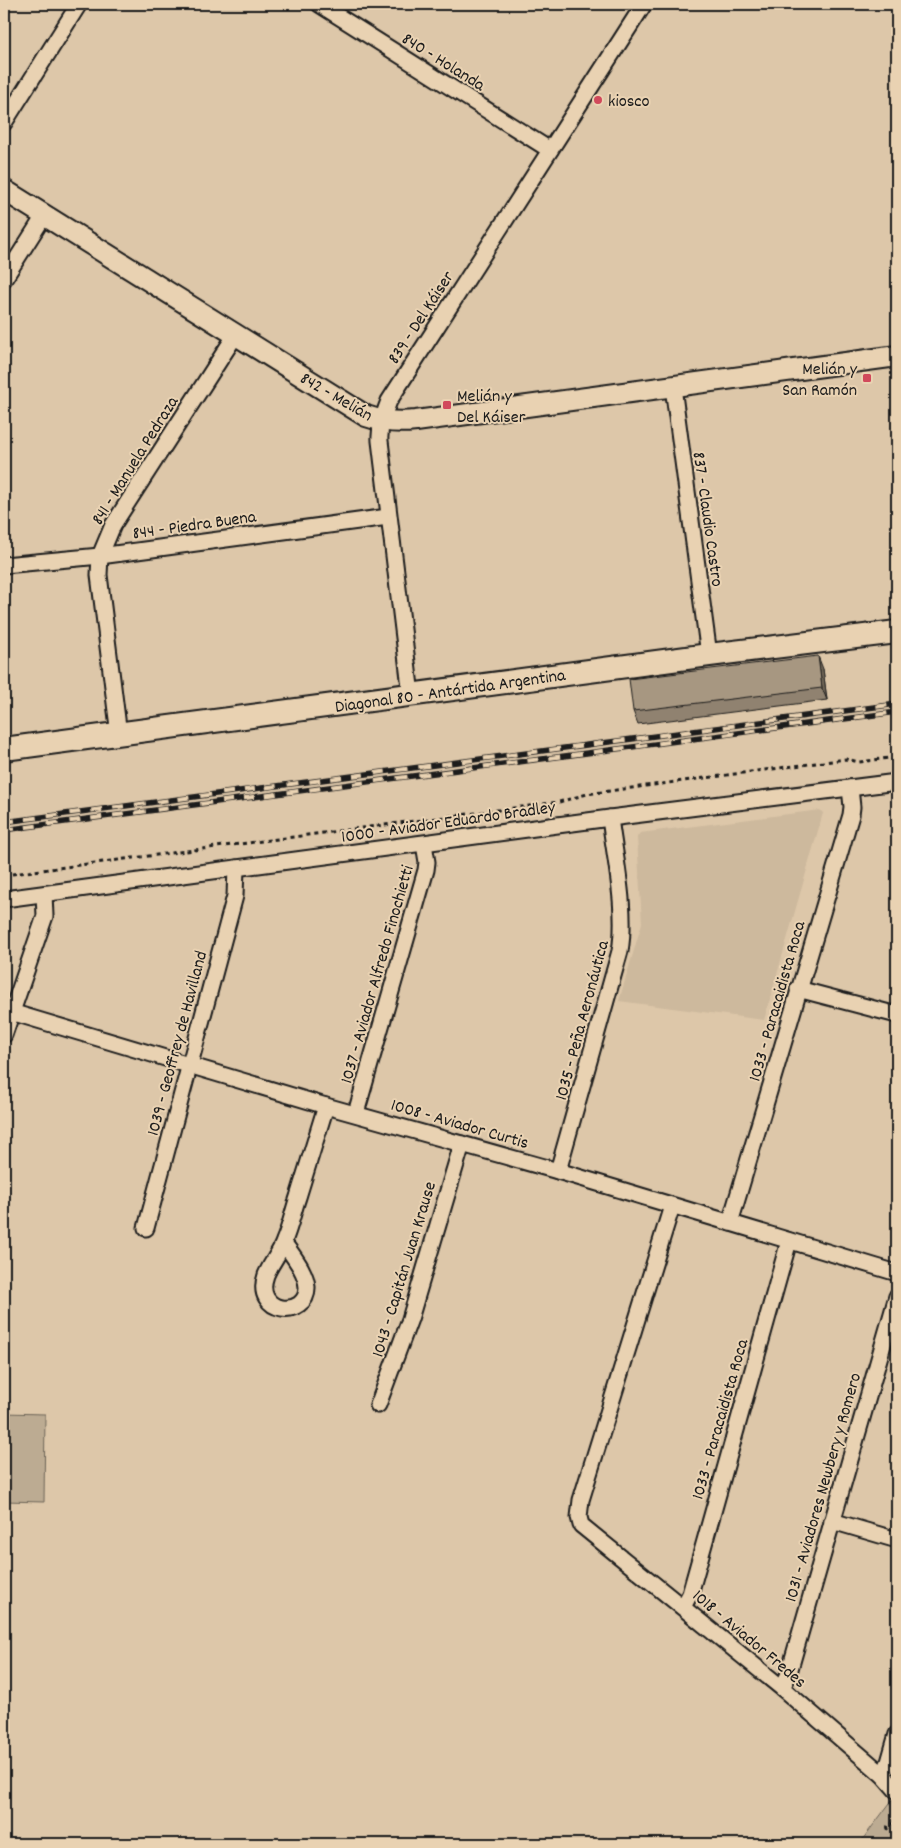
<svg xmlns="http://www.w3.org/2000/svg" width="901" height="1848" font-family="Dekko,sans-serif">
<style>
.built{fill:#cdb99d}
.green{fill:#bcab92;stroke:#6c6457}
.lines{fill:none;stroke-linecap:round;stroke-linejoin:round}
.minor-casing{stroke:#1c1c1c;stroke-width:19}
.tertiary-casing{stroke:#1c1c1c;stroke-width:24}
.secondary-casing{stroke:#1c1c1c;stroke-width:26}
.path{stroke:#1c1c1c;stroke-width:3;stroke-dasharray:4 4;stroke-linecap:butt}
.minor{stroke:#e9d2b2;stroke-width:15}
.tertiary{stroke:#e9d2b2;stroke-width:20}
.secondary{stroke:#e9d2b2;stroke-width:22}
.rail-casing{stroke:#1c1c1c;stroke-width:5.5}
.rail{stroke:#e9d2b2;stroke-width:4;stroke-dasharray:11;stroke-linecap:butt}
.wall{fill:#90826f;stroke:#1c1c1c}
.shaded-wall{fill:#756a5a;stroke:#1c1c1c}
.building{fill:#a79781;stroke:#1c1c1c}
.poi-dot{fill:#d1495b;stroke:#e9d2b2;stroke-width:2}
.labels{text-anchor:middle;stroke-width:4;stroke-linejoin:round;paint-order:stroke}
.street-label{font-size:18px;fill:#1c1c1c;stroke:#e9d2b2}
.poi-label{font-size:18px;fill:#1c1c1c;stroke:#e9d2b2;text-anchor:start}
</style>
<rect width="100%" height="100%" fill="#ddc7a9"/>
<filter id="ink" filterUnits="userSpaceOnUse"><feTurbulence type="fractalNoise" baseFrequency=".02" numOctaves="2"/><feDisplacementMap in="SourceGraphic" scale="10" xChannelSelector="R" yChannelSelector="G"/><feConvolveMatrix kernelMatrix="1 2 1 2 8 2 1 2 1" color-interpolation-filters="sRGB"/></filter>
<g filter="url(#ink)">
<path class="built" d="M 820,810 L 823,813 L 764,1020 L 619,1001 L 642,923 L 637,837 L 640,833 Z"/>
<g class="green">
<path d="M 4,1413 L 45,1414 L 44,1502 L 4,1501 Z"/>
<path d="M 893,1799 L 897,1803 L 897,1844 L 859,1844 Z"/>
</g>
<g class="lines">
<defs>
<g id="minor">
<path d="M 319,4 L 550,150"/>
<path d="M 4,123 L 79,4"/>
<path d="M 4,279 L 44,216"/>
<path d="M 673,387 L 709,655"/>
<path d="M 4,565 L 100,556 L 388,517"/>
<path d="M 411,695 L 380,441 C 379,427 384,414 389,401 L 644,4"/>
<path d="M 119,735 L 99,575 L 100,556 L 113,525 L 235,336"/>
<path d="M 4,899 L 610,818 L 897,782"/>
<path d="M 798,989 L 897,1015"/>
<path d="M 11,1012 L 326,1106 L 558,1171 L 897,1273"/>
<path d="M 4,1035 L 45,916 L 44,894"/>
<path d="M 356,1113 L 426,870 L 427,862 L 424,844"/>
<path d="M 558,1171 L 620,951 C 627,911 615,858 610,818"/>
<path d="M 672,1206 L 581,1500 L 579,1517 L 581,1525 L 782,1688 L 883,1775 L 897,1791"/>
<path d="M 730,1223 L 851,815 L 852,807 L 850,788"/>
<path d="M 146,1228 L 235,896 L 236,868"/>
<path d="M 284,1243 C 292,1255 306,1271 307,1287 C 308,1319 252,1315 266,1275 C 271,1263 280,1253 284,1241 C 290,1227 293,1212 298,1197 C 307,1167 317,1136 326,1106"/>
<path d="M 378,1405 L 410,1319 L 462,1144"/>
<path d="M 832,1521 L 897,1540"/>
<path d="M 683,1607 L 690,1594 L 789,1241"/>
<path d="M 782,1688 L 788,1676 L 897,1296"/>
<path d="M 883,1775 L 889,1762 L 897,1734"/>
</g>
<path id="tertiary" d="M 4,190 L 366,416 C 383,422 397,423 416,421 L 897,356"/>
<path id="secondary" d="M 4,749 L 709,655 L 897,632"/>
</defs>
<use href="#minor" class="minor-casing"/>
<use href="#tertiary" class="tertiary-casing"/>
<use href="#secondary" class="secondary-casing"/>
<g class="path">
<path d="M 4,875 L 559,802 L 587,794 L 846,759 L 859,762 L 897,757"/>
<circle cx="891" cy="1827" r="3.5"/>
</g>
<use href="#minor" class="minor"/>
<use href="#tertiary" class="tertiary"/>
<use href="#secondary" class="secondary"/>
<defs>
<g id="rail">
<path d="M 4,822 L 897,704"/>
<path d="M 4,830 L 897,712"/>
</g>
</defs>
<use href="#rail" class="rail-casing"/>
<use href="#rail" class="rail"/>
</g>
<path class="wall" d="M 823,669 L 827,700 L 638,724 L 633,711 Z"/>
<path class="shaded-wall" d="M 818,656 L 823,669 L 827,700 L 822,688 Z"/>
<path class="building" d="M 818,656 L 822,688 L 633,711 L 629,679 Z"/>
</g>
<g class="poi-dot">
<circle cx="598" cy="100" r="5"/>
<rect x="862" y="373" width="10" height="10" rx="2.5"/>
<rect x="442" y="400" width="10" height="10" rx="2.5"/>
</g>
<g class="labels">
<g class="street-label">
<text transform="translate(444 61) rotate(32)" y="6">840 - Holanda</text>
<text transform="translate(420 317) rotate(-57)" y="6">839 - Del Káiser</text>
<text transform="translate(337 396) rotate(30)" y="6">842 - Melián</text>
<text transform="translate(134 460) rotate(-58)" y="6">841 - Manuela Pedraza</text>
<text transform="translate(709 519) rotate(82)" y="6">837 - Claudio Castro</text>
<text transform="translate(194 524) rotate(-8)" y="6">844 - Piedra Buena</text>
<text transform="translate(450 690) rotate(-8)" y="6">Diagonal 80 - Antártida Argentina</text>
<text transform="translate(448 821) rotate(-8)" y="6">1000 - Aviador Eduardo Bradley</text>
<text transform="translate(376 974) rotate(-74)" y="6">1037 - Aviador Alfredo Finochietti</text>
<text transform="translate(776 1001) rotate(-74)" y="6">1033 - Paracaidista Roca</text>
<text transform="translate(581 1020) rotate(-75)" y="6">1035 - Peña Aeronáutica</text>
<text transform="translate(176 1043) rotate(-75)" y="6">1039 - Geoffrey de Havilland</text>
<text transform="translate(460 1123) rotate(16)" y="6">1008 - Aviador Curtis</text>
<text transform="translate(403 1269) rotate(-73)" y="6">1043 - Capitán Juan Krause</text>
<text transform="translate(719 1419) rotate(-74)" y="6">1033 - Paracaidista Roca</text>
<text transform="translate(822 1487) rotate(-74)" y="6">1031 - Aviadores Newbery y Romero</text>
<text transform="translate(750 1638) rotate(40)" y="6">1018 - Aviador Fredes</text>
</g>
<g class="poi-label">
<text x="608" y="106">kiosco</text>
<text x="857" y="374" text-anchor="end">Melián y<tspan x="857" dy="21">San Ramón</tspan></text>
<text x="457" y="401">Melián y<tspan x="457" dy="21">Del Káiser</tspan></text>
</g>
</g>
<rect width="901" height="1848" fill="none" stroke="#e9d2b2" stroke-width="20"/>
<rect x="10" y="10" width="881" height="1828" fill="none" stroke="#1c1c1c" stroke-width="2" filter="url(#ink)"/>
</svg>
